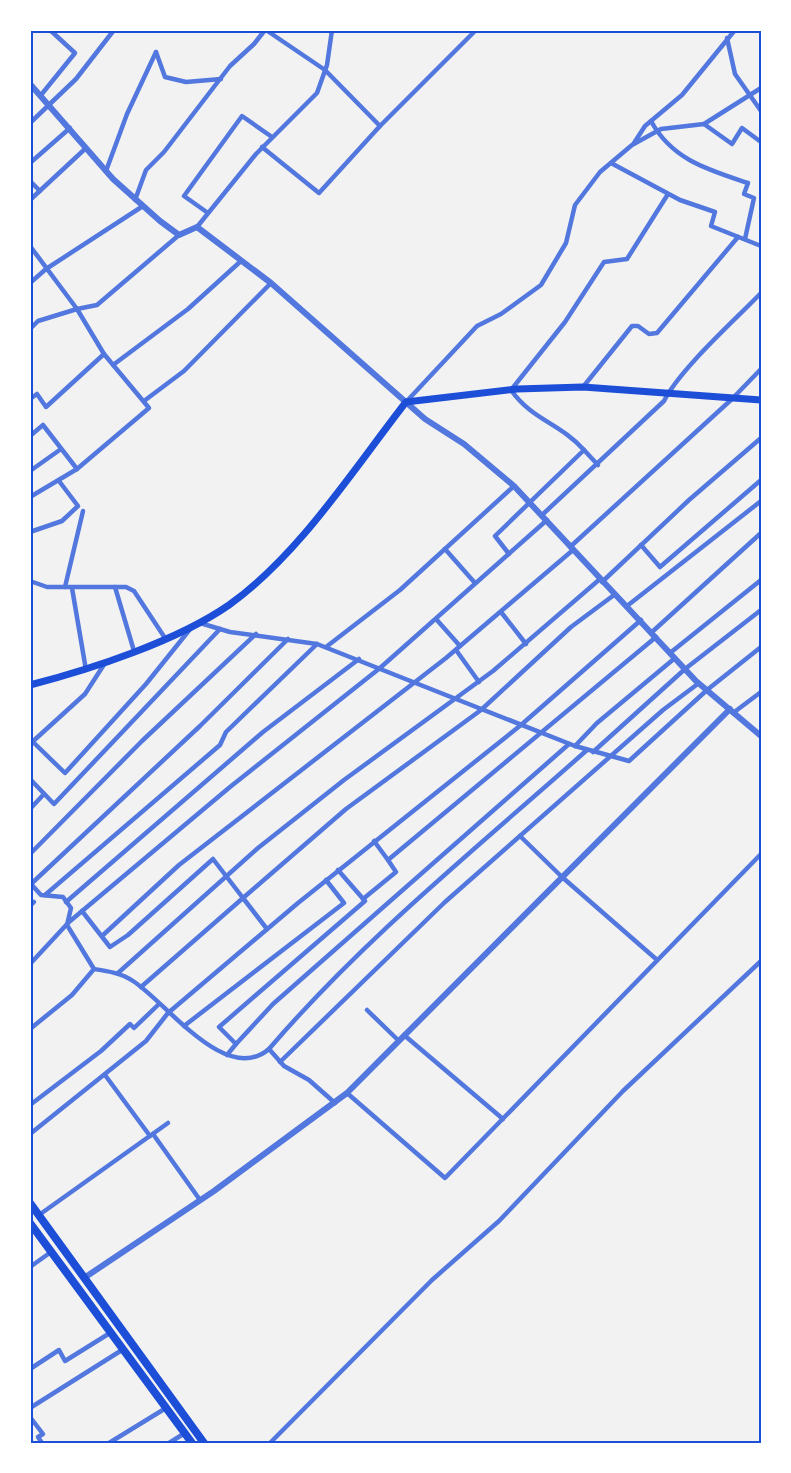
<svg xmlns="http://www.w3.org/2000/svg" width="791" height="1473" font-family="Cabin,sans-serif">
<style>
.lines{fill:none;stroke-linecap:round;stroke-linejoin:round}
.minor{stroke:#5277de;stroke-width:4.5}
.tertiary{stroke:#5277de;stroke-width:6}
.secondary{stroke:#1d4ed8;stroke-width:7}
.trunk{stroke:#1d4ed8;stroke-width:8}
.neatline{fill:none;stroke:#1d4ed8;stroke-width:2}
</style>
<rect width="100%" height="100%" fill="#f2f2f2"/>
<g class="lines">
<g class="minor">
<path d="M 266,30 L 325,70 L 380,126"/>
<path d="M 727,38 L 735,74 L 761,111"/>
<path d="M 156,52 L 165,77 L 186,82 L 221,79"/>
<path d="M 41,95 L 75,53 L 50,30"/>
<path d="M 651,121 C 672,160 709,170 748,183 L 744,194 L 754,198 L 745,239"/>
<path d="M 30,123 L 76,79 L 114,30"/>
<path d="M 704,124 L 761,88"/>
<path d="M 634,143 L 645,126 L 682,95 L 735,30"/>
<path d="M 262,147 L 319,193 L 380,126 L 476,30"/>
<path d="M 30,163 L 70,128"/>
<path d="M 611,163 L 680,200 L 715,212 L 711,226 L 761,246"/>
<path d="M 106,171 L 127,114 L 156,52"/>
<path d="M 30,181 L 40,191"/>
<path d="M 30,200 L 86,148"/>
<path d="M 135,200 L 146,170 L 164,152 L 230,66 L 254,44 L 265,30"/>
<path d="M 208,213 L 184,196 L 242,116 L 272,137"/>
<path d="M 197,227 L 256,154 L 317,93 L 327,65 L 332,30"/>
<path d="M 30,246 L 77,309 L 38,321 L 30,329"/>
<path d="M 30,283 L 46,269 L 143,206"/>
<path d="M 113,365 L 188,309 L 241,261"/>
<path d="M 583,387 L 632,326 L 638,326 L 649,334 L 657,333 L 738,237"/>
<path d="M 30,399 L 37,394 L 46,407 L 104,354 L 77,309 L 97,305 L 179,235"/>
<path d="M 144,401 L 184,371 L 271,283"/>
<path d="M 406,402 L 477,326 L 501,314 L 541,285 L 566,243 L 575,205 L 600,172 L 632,145 L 661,129 L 704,124 L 732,144 L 742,128 L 761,142"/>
<path d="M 30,436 L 43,425 L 77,469"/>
<path d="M 584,450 L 598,465"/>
<path d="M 30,471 L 61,449"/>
<path d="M 30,497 L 77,469 L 149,408 L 104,354"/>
<path d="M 542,515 L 664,401 C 680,369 734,321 761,293"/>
<path d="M 30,532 L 62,521 L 78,506 L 59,481"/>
<path d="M 641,545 L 660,567 L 761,480"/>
<path d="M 570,547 L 732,399 L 761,369"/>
<path d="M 445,549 L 475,583"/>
<path d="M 509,554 L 495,536 L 584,450 C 560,423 532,420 511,390 L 565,322 L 604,262 L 627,259 L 668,194"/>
<path d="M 30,581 L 47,587 L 126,587 L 134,591 L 165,638"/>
<path d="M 602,582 L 689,500 L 761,438"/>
<path d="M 65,587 L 83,511"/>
<path d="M 115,587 L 134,651"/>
<path d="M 72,588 L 86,670"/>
<path d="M 627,606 L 761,501"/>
<path d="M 501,612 L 526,644"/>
<path d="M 436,619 L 460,646"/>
<path d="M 200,623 L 230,632 L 317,644 L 575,746 L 629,761 L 707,690 L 761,647"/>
<path d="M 652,632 L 761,533"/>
<path d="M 288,639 L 200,726 L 31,884 L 41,895 L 63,897 L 71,908 L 67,925 L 94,969 C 107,971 121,973 133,981 C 166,1002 226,1086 269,1049 L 284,1066 L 309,1080 L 335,1103"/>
<path d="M 326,647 L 400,590 L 514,486"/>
<path d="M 456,650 L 479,682"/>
<path d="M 670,653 L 761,580"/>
<path d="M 733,713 L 761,692"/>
<path d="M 33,742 L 65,773 L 146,684 L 191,628"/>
<path d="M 30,744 L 85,694 L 105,663"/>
<path d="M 575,746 L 597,723 L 675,658"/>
<path d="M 593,752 L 685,669 L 761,610"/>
<path d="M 30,779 L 54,804 L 220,629"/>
<path d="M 30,809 L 44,794"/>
<path d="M 520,836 L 562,877 L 656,959"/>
<path d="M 374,841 L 388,860"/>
<path d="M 30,854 L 142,741 L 256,634"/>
<path d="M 45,895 L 220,745 L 226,732 L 317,644"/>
<path d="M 363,899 L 396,872 L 388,860 L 656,637"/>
<path d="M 66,902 L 263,732 L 359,659"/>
<path d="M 30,906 L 34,902"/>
<path d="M 82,911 L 110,947 L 128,935 L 213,859 L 243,898 L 346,809 L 481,710 L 571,627 L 614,595"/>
<path d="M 102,936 L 179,865 L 446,658 L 573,550"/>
<path d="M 30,964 L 69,922 L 230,787 L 380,668 L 547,520"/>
<path d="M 118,973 L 258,848 L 344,780 L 493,671 L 600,579"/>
<path d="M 141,987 L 243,898 L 267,929"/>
<path d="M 367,1010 L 399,1041"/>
<path d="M 184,1026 L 344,903 L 326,880"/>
<path d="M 30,1029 L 72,995 L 94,969"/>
<path d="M 404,1035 L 503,1119"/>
<path d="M 236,1044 L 273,1004 L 569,744"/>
<path d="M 269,1049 C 364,938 478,847 587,750"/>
<path d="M 227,1055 L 236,1044 L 219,1027 L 365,901 L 338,870"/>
<path d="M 280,1062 L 445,902 L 663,710 L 699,683"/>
<path d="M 105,1075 L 150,1136"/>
<path d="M 347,1093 L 445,1178 L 761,854"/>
<path d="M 30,1105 L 101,1051 L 130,1024 L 134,1028 L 159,1004"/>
<path d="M 30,1134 L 146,1041 L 168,1013 L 298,903 L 521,725 L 641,620"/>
<path d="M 153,1134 L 200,1200"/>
<path d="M 39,1215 L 168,1123"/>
<path d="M 30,1267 L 51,1252"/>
<path d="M 30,1369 L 59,1350 L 65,1361 L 110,1333"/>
<path d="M 30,1408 L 122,1350"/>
<path d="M 30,1417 L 43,1434 L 38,1437 L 42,1443"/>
<path d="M 109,1443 L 166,1408"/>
<path d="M 169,1443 L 185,1433"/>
<path d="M 270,1443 L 432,1280 L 499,1221 L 623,1091 L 761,961"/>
</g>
<g class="tertiary">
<path d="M 30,84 L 113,179 L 160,221 L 179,235 L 197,227 L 271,283 L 425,419 L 464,444 L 514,486 L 696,681 L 761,736"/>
<path d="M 84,1278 L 214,1191 L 347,1093 L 730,709"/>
</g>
<path class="secondary" d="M 30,685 C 92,669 177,641 229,605 C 299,555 353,470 406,402 L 517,389 L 583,387 L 761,400"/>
<g class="trunk">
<path d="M 30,1203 L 204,1443"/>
<path d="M 30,1223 L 192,1443"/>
</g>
</g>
<rect width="791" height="1473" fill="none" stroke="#ffffff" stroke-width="63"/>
<rect x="32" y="32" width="728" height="1410" class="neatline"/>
</svg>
